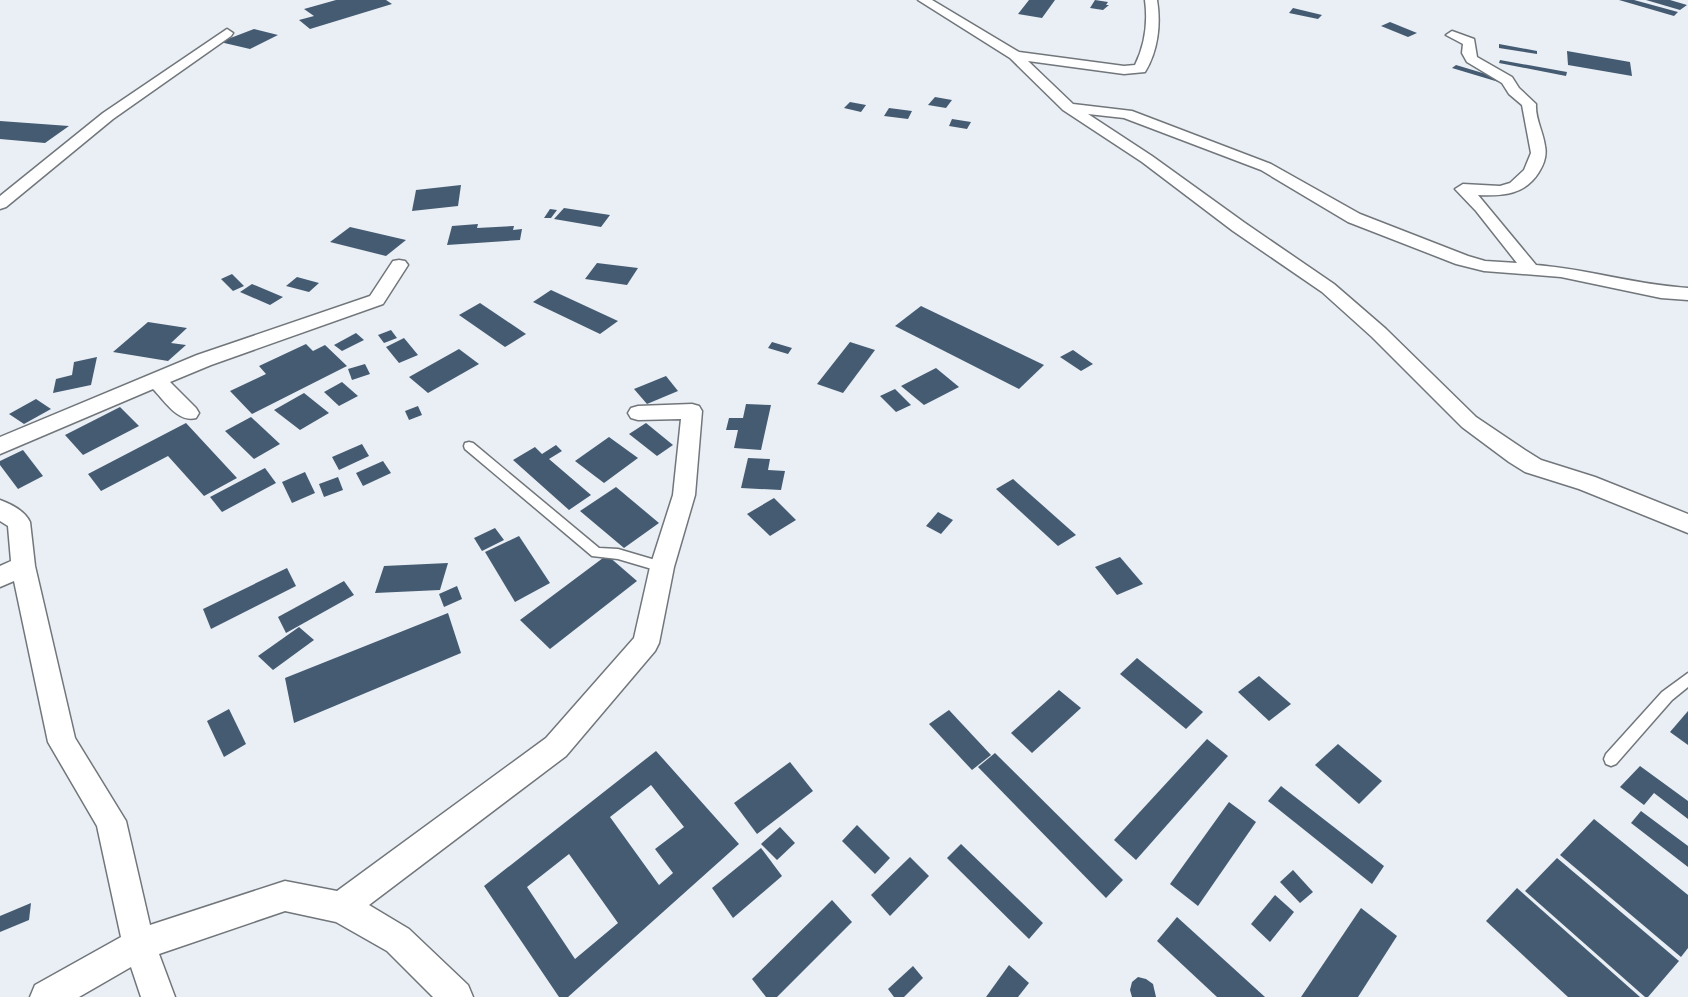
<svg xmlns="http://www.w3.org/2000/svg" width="1688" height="997" font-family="Commissioner,sans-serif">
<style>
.building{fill:#455b72;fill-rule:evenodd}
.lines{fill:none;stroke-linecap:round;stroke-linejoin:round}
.service-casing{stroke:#71767b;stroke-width:3}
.minor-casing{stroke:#71767b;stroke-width:3}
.service{fill:#fff;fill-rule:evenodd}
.minor{fill:#fff;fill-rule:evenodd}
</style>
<rect width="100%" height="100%" fill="#e9eff5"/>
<g class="building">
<path d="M 336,0 L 386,0 L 392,4 L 310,29 L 299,20 L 314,16 L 304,9 Z"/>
<path d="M 1029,0 L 1055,0 L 1042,18 L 1018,14 Z"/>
<path d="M 1095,0 L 1108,2 L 1106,5 L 1109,5 L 1103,10 L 1090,8 Z"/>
<path d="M 1619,0 L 1634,0 L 1678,12 L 1674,16 Z"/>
<path d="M 1646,0 L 1670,0 L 1687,5 L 1680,10 Z"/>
<path d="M 1293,8 L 1322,15 L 1318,19 L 1289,13 Z"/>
<path d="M 1390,22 L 1417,33 L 1408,37 L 1381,26 Z"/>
<path d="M 254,29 L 278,35 L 250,49 L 220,42 Z"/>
<path d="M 1499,44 L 1537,51 L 1537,54 L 1499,48 Z"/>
<path d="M 1567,51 L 1630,62 L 1632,76 L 1568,65 Z"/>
<path d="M 1500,60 L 1567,72 L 1566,76 L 1499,63 Z"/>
<path d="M 1456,65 L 1506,80 L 1502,83 L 1452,68 Z"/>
<path d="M 935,97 L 952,100 L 946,108 L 928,105 Z"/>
<path d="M 850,102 L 866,105 L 861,112 L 844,108 Z"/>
<path d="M 889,108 L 912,111 L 908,119 L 884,116 Z"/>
<path d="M 952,119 L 971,122 L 967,129 L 949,126 Z"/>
<path d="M 0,121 L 69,126 L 45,143 L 0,139 Z"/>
<path d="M 461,185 L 458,206 L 412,211 L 416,190 Z"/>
<path d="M 564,208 L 610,215 L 601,227 L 554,219 Z"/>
<path d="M 550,209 L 557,210 L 551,218 L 544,218 Z"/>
<path d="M 478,224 L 477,228 L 514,226 L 513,230 L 522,229 L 520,240 L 447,245 L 452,226 Z"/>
<path d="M 350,227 L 406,240 L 386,256 L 330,242 Z"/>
<path d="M 597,263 L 638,268 L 627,285 L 585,279 Z"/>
<path d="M 232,274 L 244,286 L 233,291 L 221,279 Z"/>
<path d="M 297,277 L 319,283 L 309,292 L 286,286 Z"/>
<path d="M 252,284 L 283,297 L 270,305 L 240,292 Z"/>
<path d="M 551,290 L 618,321 L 600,334 L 533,302 Z"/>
<path d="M 480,303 L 526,334 L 505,347 L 459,315 Z"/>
<path d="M 921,306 L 1044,365 L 1019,389 L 895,326 Z"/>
<path d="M 148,322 L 187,328 L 171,343 L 186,345 L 168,361 L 113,352 Z"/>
<path d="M 391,330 L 397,338 L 384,343 L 378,335 Z"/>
<path d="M 356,333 L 364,340 L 342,351 L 334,345 Z"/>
<path d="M 404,338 L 418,355 L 399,363 L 386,347 Z"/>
<path d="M 772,342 L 792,348 L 788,354 L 768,348 Z"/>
<path d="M 850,342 L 875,350 L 843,393 L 817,384 Z"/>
<path d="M 306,344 L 313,351 L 325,345 L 347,366 L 252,414 L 230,391 L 266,374 L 259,366 Z"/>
<path d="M 459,349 L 479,364 L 428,393 L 409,377 Z"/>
<path d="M 1073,350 L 1093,364 L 1081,371 L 1060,357 Z"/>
<path d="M 97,357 L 91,385 L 53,393 L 56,379 L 72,375 L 74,362 Z"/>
<path d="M 365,364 L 370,374 L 352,380 L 348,369 Z"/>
<path d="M 936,368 L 959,387 L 924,405 L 901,386 Z"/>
<path d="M 666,376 L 678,391 L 647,404 L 634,389 Z"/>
<path d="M 342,382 L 358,396 L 339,406 L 324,392 Z"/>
<path d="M 895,389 L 911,405 L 896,412 L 880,396 Z"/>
<path d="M 304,393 L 329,413 L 300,430 L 274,410 Z"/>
<path d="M 36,399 L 51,409 L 24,424 L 9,414 Z"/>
<path d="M 746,404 L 771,405 L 761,450 L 734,448 L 738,430 L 726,430 L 729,418 L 743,418 Z"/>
<path d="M 418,406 L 422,415 L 409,420 L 405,411 Z"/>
<path d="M 120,407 L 139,426 L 83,455 L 65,435 Z"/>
<path d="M 251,417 L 280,444 L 254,459 L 225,431 Z"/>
<path d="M 186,423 L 237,478 L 204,496 L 168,456 L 101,491 L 88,474 Z"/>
<path d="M 646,423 L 673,445 L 657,456 L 629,434 Z"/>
<path d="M 609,437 L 638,458 L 604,483 L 575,461 Z"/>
<path d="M 362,444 L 369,456 L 339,470 L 332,457 Z"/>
<path d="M 556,445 L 562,451 L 549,459 L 591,495 L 569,510 L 513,460 L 535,447 L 542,454 Z"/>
<path d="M 23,450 L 43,476 L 18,489 L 0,465 L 0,461 Z"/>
<path d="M 748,458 L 770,459 L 768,470 L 785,471 L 781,490 L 741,488 Z"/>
<path d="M 383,461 L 391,473 L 363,486 L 356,473 Z"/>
<path d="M 265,468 L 276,483 L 222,512 L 210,497 Z"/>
<path d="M 305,472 L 315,493 L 292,503 L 282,482 Z"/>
<path d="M 338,477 L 343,490 L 324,497 L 319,484 Z"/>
<path d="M 1013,479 L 1076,535 L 1058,546 L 996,489 Z"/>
<path d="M 616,487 L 659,523 L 624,548 L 580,511 Z"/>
<path d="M 774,498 L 796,520 L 770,536 L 747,514 Z"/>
<path d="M 938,512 L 953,520 L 941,534 L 926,526 Z"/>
<path d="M 495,528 L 504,540 L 482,551 L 474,538 Z"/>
<path d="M 519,536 L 550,583 L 515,602 L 485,552 Z"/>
<path d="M 607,555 L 637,581 L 550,649 L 520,620 Z"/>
<path d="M 1120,557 L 1143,584 L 1117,595 L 1095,567 Z"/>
<path d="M 448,563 L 440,590 L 375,593 L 384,566 Z"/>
<path d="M 287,568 L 296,586 L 211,629 L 203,609 Z"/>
<path d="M 344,581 L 354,595 L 286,633 L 278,617 Z"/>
<path d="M 457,586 L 462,599 L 444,607 L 439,594 Z"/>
<path d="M 448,613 L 461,653 L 294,723 L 285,678 Z"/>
<path d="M 299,627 L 314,640 L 273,670 L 258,656 Z"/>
<path d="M 1137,658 L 1203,712 L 1186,729 L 1120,674 Z"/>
<path d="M 1259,676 L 1291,704 L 1269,721 L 1238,692 Z"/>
<path d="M 1059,690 L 1081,708 L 1032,753 L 1011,733 Z"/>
<path d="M 229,709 L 246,744 L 224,757 L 207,721 Z"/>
<path d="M 949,710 L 991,755 L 972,770 L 929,724 Z"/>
<path d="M 1688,711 L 1688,745 L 1670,732 Z"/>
<path d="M 1207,739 L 1228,756 L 1136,860 L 1114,840 Z"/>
<path d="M 1338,744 L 1382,781 L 1359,804 L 1315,765 Z"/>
<path d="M 656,751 L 739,844 L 568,997 L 559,997 L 484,886 ZM 651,785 L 684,827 L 655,849 L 673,873 L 659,885 L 610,817 ZM 569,854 L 618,923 L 575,959 L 527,887 Z"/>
<path d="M 995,753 L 1123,880 L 1106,898 L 978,767 Z"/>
<path d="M 790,762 L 813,791 L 757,834 L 734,803 Z"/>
<path d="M 1640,766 L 1688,801 L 1688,819 L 1654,793 L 1644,805 L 1620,787 Z"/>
<path d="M 1281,786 L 1384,866 L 1372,884 L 1268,801 Z"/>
<path d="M 1229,802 L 1256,822 L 1198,906 L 1170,884 Z"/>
<path d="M 1641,811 L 1688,846 L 1688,867 L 1631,823 Z"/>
<path d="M 1594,819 L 1688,895 L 1688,948 L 1681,957 L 1560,855 Z"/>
<path d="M 857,825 L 890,858 L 875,874 L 842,841 Z"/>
<path d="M 780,827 L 795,843 L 777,860 L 761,844 Z"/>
<path d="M 961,844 L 1043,923 L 1029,939 L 947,858 Z"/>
<path d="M 761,848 L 782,876 L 733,918 L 712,888 Z"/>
<path d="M 910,857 L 929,876 L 890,916 L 871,895 Z"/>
<path d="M 1557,858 L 1679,961 L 1648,997 L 1645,997 L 1525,891 Z"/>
<path d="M 1293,870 L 1313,892 L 1300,903 L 1280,882 Z"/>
<path d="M 1517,888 L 1640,997 L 1568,997 L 1486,921 Z"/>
<path d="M 1275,895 L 1294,912 L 1270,942 L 1251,924 Z"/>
<path d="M 832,900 L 852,922 L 777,997 L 766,997 L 752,979 Z"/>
<path d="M 31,903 L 29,920 L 0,932 L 0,916 Z"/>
<path d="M 1361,908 L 1397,936 L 1358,997 L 1301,997 Z"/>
<path d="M 1177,917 L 1265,997 L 1217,997 L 1157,941 Z"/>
<path d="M 1009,965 L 1029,983 L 1018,997 L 986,997 Z"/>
<path d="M 913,966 L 923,978 L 904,997 L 894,997 L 888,989 Z"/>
<path d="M 1138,977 L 1146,979 L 1153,984 L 1156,997 L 1132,997 L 1130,990 L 1132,982 Z"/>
</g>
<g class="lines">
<defs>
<g id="service">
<path d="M 469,442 L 473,443 L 599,548 L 618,549 L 662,562 L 666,564 L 668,567 L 666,570 L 662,572 L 618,559 L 592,556 L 465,449 L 464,446 L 465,443 Z"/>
<path d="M 1688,673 L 1688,687 L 1672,700 L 1616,764 L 1611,766 L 1606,764 L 1604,759 L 1606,754 L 1662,692 Z"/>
</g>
<g id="minor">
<path d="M 918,0 L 932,0 L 1019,52 L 1124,66 L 1135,65 C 1145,45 1148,22 1145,0 L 1157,0 C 1161,24 1158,51 1145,72 L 1124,74 L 1028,61 L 1073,104 L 1132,111 L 1271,164 L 1360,214 L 1468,256 L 1485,261 L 1517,263 L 1476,211 L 1455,189 L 1463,184 L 1500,186 L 1510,183 L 1524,170 L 1531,153 L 1522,105 L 1509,94 L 1502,83 L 1467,62 L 1462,53 L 1463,44 L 1446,35 L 1452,31 L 1474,39 L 1477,57 L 1512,77 L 1519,88 L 1536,104 C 1535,119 1543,131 1545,146 C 1547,155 1544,164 1539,172 C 1525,195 1503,196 1478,195 L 1536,265 C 1587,269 1637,285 1688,288 L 1688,300 L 1661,298 L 1561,277 L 1484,271 L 1456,264 L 1348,222 L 1261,170 L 1124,118 L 1088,114 L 1152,156 L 1245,223 L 1334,284 L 1386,329 L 1476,417 L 1525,450 L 1541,460 L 1595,477 L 1688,514 L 1688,533 L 1579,489 L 1525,472 L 1509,462 L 1462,427 L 1372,337 L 1322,292 L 1233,231 L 1142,162 L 1063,110 L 1010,58 Z"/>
<path d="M 227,29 L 233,33 L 231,36 L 113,119 L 6,207 L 0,209 L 0,196 L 103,113 Z"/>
<path d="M 399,260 L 405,261 L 408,265 L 383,304 L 211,365 L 170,382 L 196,408 L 199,413 L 196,418 C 178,423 165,401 153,389 L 0,454 L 0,437 L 197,355 L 370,296 L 393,261 Z"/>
<path d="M 692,404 L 699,406 L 702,411 L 695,495 L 674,567 L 659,643 L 655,651 L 566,756 L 369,905 L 409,929 L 468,985 L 473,997 L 433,997 L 387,951 L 336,922 L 285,911 L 159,954 L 175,997 L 141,997 L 131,967 L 79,997 L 30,997 L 35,985 L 121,937 L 97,826 L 48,742 L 14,581 L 0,587 L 0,566 L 11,561 L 8,526 L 0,521 L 0,500 C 11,504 25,511 30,522 L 35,566 L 75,738 L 126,821 L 150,925 L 285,881 L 337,891 L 546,738 L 634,638 L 650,567 L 673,495 L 681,419 L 638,420 L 631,418 L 628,413 L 631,408 L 638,406 Z"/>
</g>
</defs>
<use href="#service" class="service-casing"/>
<use href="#minor" class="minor-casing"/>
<use href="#service" class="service"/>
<use href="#minor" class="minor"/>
</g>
</svg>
